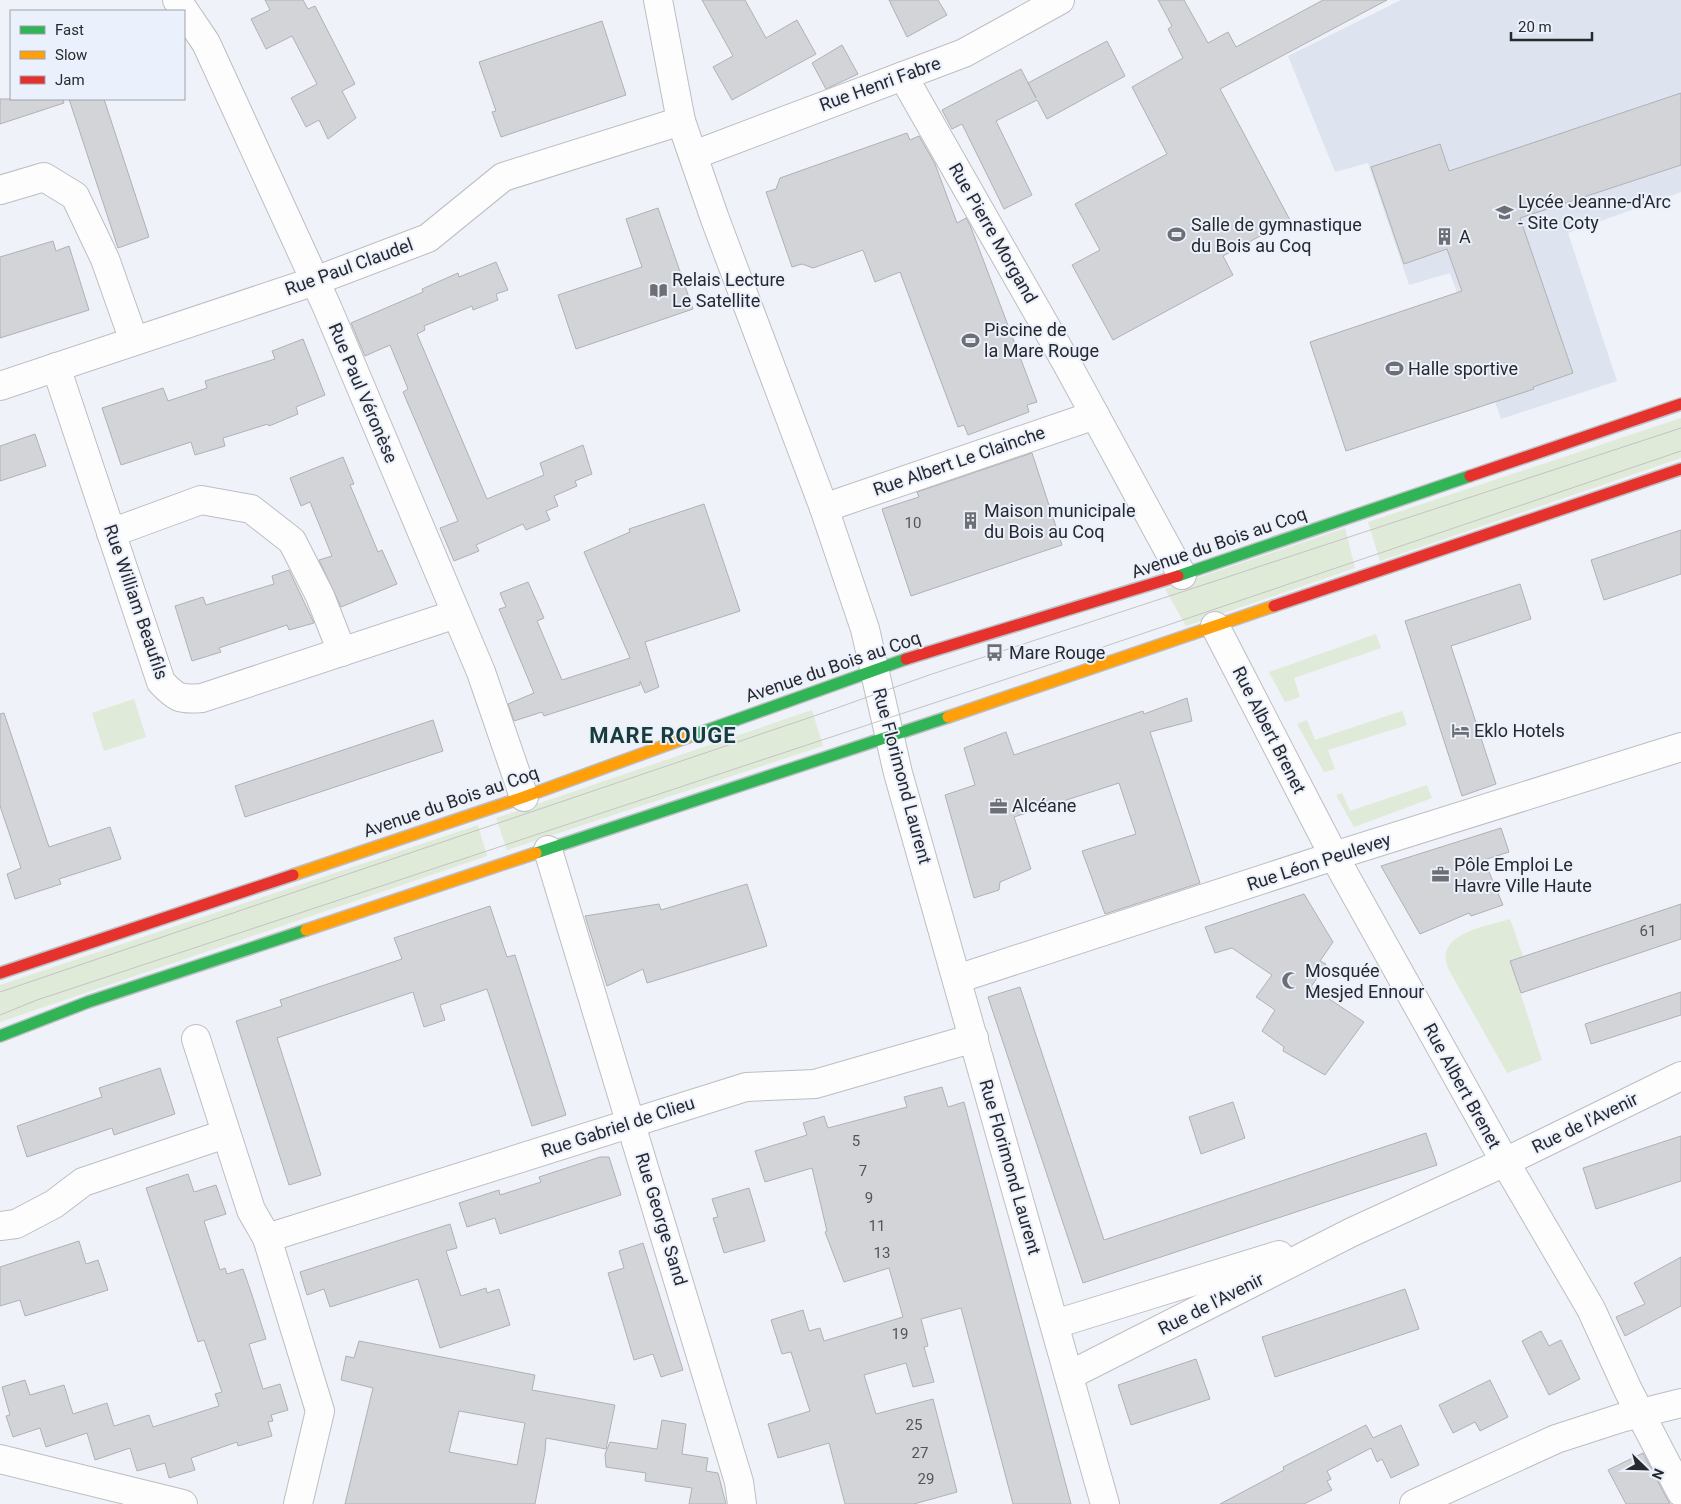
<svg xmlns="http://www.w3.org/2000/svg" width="1681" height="1504" font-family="Roboto,sans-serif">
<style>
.built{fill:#dde4f0}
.green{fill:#e0ead8}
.building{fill:#d2d4d8;stroke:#b0b1b6;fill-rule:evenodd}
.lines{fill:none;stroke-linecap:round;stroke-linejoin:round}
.street-casing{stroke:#bcbec3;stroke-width:30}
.fast-casing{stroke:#bcbec3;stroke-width:14}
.slow-casing{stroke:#bcbec3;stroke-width:14}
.jam-casing{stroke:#bcbec3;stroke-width:14}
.street{stroke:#fdfdfe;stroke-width:28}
.fast{stroke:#30b455;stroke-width:11}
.slow{stroke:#ff9f0a;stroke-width:11}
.jam{stroke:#e5322d;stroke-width:11}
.tram{stroke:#c3c3c5;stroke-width:1}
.labels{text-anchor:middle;stroke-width:4;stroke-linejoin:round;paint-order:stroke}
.number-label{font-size:15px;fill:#525458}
.street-label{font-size:18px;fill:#27292d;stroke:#ebf1fc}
.poi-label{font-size:18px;fill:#27292d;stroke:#ebf1fc;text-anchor:start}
.district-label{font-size:22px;font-weight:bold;letter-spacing:1px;fill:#183b3b;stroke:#ebf1fc}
</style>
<rect width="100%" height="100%" fill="#eff2f8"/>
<path class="built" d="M 1401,0 L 1681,0 L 1681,192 L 1568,233 L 1617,381 L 1501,419 L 1450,273 L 1409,285 L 1368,163 L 1335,172 L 1288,56 Z"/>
<g class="green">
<path d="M 1681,418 L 1681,458 L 1380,561 L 1368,522 Z"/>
<path d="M 1345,528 L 1355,568 L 1186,626 L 1165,589 Z"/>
<path d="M 1376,634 L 1381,648 L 1294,678 L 1300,697 L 1285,702 L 1269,672 Z"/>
<path d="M 134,699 L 146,737 L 104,751 L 92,713 Z"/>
<path d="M 812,710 L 823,746 L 507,850 L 496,818 Z"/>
<path d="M 1402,711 L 1407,725 L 1328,750 L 1335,769 L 1324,772 L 1297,724 L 1307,720 L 1315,740 Z"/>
<path d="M 1427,785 L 1432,798 L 1354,827 L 1336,795 L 1342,793 L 1350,811 Z"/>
<path d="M 478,825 L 487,856 L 0,1022 L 0,985 Z"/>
<path d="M 1510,919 L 1523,956 L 1510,961 L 1542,1060 L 1507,1073 L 1449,970 C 1431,934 1488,926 1510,919 Z"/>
</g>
<g class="building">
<path d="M 265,0 L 303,0 L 308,9 L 315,6 L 355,84 L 342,91 L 356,118 L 328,139 L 319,120 L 306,127 L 291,98 L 317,84 L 292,36 L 266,49 L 251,19 L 270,10 Z"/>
<path d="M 702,0 L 745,0 L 766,38 L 797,20 L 816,54 L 732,100 L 713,67 L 733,56 Z"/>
<path d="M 889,0 L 938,0 L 947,15 L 907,37 Z"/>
<path d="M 1158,0 L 1184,0 L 1208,43 L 1228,32 L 1236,47 L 1323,0 L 1387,0 L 1220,89 L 1290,220 L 1223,256 L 1233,275 L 1113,340 L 1072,265 L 1100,250 L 1075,204 L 1167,154 L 1132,87 L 1183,58 L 1168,29 L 1172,26 Z"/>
<path d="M 602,21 L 626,95 L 501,137 L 492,112 L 496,111 L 479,62 Z"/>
<path d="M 1107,41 L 1125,76 L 1047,119 L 1037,100 L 996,121 L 1032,195 L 1004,209 L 962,124 L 952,129 L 942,110 L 1021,69 L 1036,98 L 1028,83 Z"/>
<path d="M 842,45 L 858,74 L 826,89 L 812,63 Z"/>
<path d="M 1681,93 L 1681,165 L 1520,218 L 1573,373 L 1533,387 L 1534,389 L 1346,451 L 1310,342 L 1462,291 L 1447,249 L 1404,264 L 1371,167 L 1440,144 L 1449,171 Z"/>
<path d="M 0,99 L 63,99 L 64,103 L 0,124 Z"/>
<path d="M 69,99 L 104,99 L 149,237 L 118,248 Z"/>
<path d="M 907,133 L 910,140 L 919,136 L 935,164 L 957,223 L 966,218 L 970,225 L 1037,402 L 1027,405 L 1029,412 L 968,435 L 964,425 L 958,427 L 900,272 L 875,282 L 863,250 L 813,268 L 802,264 L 792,267 L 766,192 L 776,189 L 780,178 Z"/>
<path d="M 658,208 L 693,309 L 576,349 L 558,295 L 642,267 L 626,219 Z"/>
<path d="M 53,241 L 56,251 L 69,246 L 89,310 L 0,338 L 0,257 Z"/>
<path d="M 496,262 L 508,290 L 496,294 L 498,300 L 473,310 L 472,306 L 424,326 L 425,330 L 417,334 L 487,499 L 544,475 L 540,463 L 583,445 L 592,474 L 575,481 L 577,486 L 554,496 L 558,506 L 546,511 L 550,520 L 526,530 L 523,524 L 476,545 L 479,551 L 454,561 L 440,528 L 458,521 L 403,392 L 408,389 L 390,345 L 365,356 L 351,323 L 423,292 L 422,289 L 458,273 L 459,277 Z"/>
<path d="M 303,339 L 325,395 L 296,407 L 298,414 L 269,426 L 268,424 L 223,438 L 225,446 L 195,455 L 191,442 L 121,465 L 102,408 L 163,388 L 168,401 L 207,388 L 205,381 L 275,359 L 272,351 Z"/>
<path d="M 35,434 L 46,466 L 0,481 L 0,446 Z"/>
<path d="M 1032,453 L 1062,545 L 911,596 L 882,509 L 919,497 L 917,492 Z"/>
<path d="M 343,457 L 354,484 L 350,485 L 378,552 L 382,550 L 397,584 L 341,607 L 319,560 L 332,556 L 310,502 L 301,506 L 290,478 Z"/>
<path d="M 704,504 L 740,611 L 645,642 L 659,687 L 645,693 L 640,681 L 640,685 L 544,716 L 542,712 L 514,721 L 508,704 L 534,693 L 499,609 L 506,607 L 500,593 L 528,582 L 544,618 L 537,621 L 562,680 L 630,658 L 584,552 L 630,532 L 629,529 Z"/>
<path d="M 1681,530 L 1681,574 L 1604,600 L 1591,560 Z"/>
<path d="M 289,570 L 314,623 L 289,630 L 287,625 L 219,648 L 221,652 L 192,661 L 175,606 L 203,597 L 206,605 L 274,584 L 272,576 Z"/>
<path d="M 1520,584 L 1531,619 L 1451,646 L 1496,784 L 1462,796 L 1405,621 Z"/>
<path d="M 1187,698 L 1192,721 L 1150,732 L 1200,883 L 1105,914 L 1082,851 L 1136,834 L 1119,783 L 1014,817 L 1031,869 L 1000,882 L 999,890 L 974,898 L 945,795 L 975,785 L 964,748 L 1006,732 L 1014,755 L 1143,711 L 1144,714 Z"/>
<path d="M 4,713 L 49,847 L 110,827 L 121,859 L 59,879 L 61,884 L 15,899 L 7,874 L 21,868 L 0,806 L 0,714 Z"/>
<path d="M 433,720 L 443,751 L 245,817 L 235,786 Z"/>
<path d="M 1501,828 L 1509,852 L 1484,860 L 1503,905 L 1471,916 L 1469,913 L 1420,934 L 1381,866 Z"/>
<path d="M 747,884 L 767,946 L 647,983 L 643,969 L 607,986 L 585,916 L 659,904 L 661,910 Z"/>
<path d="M 1304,894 L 1333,942 L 1320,961 L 1326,964 L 1311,987 L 1364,1022 L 1325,1075 L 1283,1051 L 1284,1047 L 1262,1031 L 1275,1010 L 1256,997 L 1272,975 L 1232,948 L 1215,953 L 1205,927 Z"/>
<path d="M 1681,904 L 1681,939 L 1521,993 L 1510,961 Z"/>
<path d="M 490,906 L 507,957 L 515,955 L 566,1115 L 532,1126 L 487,989 L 440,1005 L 445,1020 L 424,1027 L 413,992 L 277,1038 L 321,1175 L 289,1185 L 236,1021 L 282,1006 L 280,1000 L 402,959 L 394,938 Z"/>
<path d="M 1020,987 L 1104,1240 L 1426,1133 L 1437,1165 L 1083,1283 L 988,997 Z"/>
<path d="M 1681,992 L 1681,1015 L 1591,1044 L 1585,1024 Z"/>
<path d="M 160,1068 L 175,1114 L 114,1135 L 112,1128 L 27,1157 L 17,1126 L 102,1097 L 99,1088 Z"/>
<path d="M 942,1087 L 948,1107 L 964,1102 L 1071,1504 L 1013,1504 L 961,1308 L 921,1319 L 928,1346 L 924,1347 L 934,1382 L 913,1387 L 906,1363 L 864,1375 L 876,1414 L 933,1399 L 957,1492 L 914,1504 L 845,1504 L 829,1443 L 778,1458 L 768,1424 L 810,1411 L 791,1352 L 782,1354 L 771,1320 L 803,1310 L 809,1331 L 820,1328 L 824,1341 L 903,1317 L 889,1268 L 844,1282 L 825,1232 L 827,1231 L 812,1168 L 765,1182 L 755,1151 L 807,1135 L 803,1123 L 824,1116 L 828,1128 L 907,1107 L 904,1097 Z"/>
<path d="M 1233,1102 L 1245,1138 L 1201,1154 L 1189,1117 Z"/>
<path d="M 1681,1136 L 1681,1181 L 1596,1209 L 1583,1168 Z"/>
<path d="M 600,1157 L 609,1157 L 621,1195 L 500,1234 L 495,1218 L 467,1227 L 459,1203 L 499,1190 L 500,1195 L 541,1182 L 539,1177 Z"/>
<path d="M 188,1174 L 194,1192 L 216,1185 L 226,1214 L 204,1221 L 220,1270 L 225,1268 L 227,1274 L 243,1269 L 252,1295 L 266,1339 L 249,1344 L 263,1389 L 280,1384 L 288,1410 L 271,1415 L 273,1421 L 268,1422 L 272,1436 L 238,1446 L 237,1442 L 191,1458 L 195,1470 L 169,1478 L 165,1463 L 137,1471 L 130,1448 L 95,1460 L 87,1433 L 46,1447 L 40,1428 L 13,1437 L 6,1416 L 10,1415 L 2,1387 L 25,1380 L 30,1395 L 64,1385 L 73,1414 L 107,1403 L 114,1426 L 149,1415 L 153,1427 L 219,1406 L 215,1394 L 222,1392 L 204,1340 L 198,1342 L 146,1188 Z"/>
<path d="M 749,1188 L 765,1241 L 724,1253 L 713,1218 L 718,1217 L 712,1199 Z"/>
<path d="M 450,1224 L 457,1248 L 446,1251 L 461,1296 L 486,1288 L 487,1293 L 499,1289 L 510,1325 L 440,1348 L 418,1279 L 330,1307 L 324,1289 L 307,1295 L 300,1272 Z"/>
<path d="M 79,1241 L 86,1264 L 98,1260 L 108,1290 L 25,1316 L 20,1300 L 0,1306 L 0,1267 Z"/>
<path d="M 643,1243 L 683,1370 L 661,1377 L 653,1354 L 634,1360 L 608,1273 L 624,1268 L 619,1251 Z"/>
<path d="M 1681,1257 L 1681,1306 L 1625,1336 L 1616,1317 L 1645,1304 L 1634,1283 Z"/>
<path d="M 1405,1289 L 1419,1329 L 1275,1377 L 1262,1337 Z"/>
<path d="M 1541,1331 L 1549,1346 L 1561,1340 L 1580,1379 L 1549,1395 L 1522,1341 Z"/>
<path d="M 359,1341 L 535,1375 L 532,1390 L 615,1405 L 606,1449 L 546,1438 L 545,1452 L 535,1504 L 345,1504 L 373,1388 L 341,1380 L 346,1356 L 354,1358 ZM 459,1411 L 525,1423 L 517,1465 L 449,1452 Z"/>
<path d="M 1196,1359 L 1210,1399 L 1131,1425 L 1118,1385 Z"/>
<path d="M 1490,1380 L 1508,1417 L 1480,1431 L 1475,1422 L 1453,1433 L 1439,1405 Z"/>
<path d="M 662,1420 L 686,1424 L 682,1454 L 708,1458 L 706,1471 L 718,1473 L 726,1504 L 689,1504 L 692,1488 L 645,1481 L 646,1473 L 606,1467 L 605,1454 L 610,1442 L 657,1449 Z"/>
<path d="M 1366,1425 L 1373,1438 L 1401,1425 L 1419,1465 L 1391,1478 L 1382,1459 L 1377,1462 L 1371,1448 L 1327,1471 L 1331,1479 L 1327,1481 L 1332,1490 L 1304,1504 L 1220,1504 L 1284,1470 L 1283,1467 Z"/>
<path d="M 1643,1453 L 1667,1499 L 1670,1504 L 1626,1504 L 1608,1470 Z"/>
</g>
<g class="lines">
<defs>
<g id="street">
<path d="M 177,0 L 206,43 L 327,307 L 481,672 L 524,797"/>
<path d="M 658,0 L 681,121 L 715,219 L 824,508 L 865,629 L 898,773 L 1105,1504"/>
<path d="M 903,76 L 1066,362 L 1182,575"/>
<path d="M 694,155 L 964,53 L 1060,0"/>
<path d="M 0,190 L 44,177 L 75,196 L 105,259 L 134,341"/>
<path d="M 56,367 L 161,682 C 176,698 180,700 202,698 L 456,614"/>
<path d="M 0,386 L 315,281 L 428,238 L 503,177 L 681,121"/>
<path d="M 824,508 L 1095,415"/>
<path d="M 111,533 L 201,500 L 251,509 L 292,541 L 320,596 L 342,652"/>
<path d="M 1215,626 L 1334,856 L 1505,1162 L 1591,1309 L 1628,1390 L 1681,1492"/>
<path d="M 548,850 L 739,1482 L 742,1504"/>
<path d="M 957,979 L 1334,856 L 1681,747"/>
<path d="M 196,1039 L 251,1210 L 267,1238 L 320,1411 L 298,1504"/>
<path d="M 0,1226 L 16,1224 L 54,1204 L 83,1182 L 225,1134"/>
<path d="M 267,1238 L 746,1087 L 815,1084 L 974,1038"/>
<path d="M 1055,1324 L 1279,1255"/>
<path d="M 1070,1375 L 1352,1232 L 1505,1162 L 1681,1076"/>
<path d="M 0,1459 L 183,1504"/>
<path d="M 1414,1504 L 1556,1439 L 1621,1418 L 1681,1403"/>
</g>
<g id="fast">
<path d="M 1178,576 L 1470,476"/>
<path d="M 691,736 L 906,659"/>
<path d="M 536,853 L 948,717"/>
<path d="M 0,1036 L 88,1002 L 306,930"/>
</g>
<g id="slow">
<path d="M 948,717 L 1274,606"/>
<path d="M 293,875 L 524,797 L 691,736"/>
<path d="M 306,930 L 536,853"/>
</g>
<g id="jam">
<path d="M 1470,476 L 1681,404"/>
<path d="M 1274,606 L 1681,469"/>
<path d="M 906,659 L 1178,576"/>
<path d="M 0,973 L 293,875"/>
</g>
</defs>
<use href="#street" class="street-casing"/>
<use href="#fast" class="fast-casing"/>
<use href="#slow" class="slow-casing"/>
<use href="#jam" class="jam-casing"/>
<use href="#street" class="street"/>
<use href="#fast" class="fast"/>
<use href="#slow" class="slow"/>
<use href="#jam" class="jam"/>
<g class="tram">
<path d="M 0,992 L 820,714 L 929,675 L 1681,428"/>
<path d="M 0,1015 L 37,1000 L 1103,647 L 1681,451"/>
</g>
</g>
<defs>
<symbol id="school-bare" viewBox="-9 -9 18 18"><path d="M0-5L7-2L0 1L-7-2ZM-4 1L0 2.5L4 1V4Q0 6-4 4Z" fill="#6d6f74" stroke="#ebf1fc" stroke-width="2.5" paint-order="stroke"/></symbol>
<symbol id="stadium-bare" viewBox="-9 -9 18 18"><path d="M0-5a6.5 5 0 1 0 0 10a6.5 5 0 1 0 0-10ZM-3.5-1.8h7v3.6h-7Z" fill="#6d6f74" stroke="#ebf1fc" stroke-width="2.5" paint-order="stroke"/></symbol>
<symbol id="building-bare" viewBox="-9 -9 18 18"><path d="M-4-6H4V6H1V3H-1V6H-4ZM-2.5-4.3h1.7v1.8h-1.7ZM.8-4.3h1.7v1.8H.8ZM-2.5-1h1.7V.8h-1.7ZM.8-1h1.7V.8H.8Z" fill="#6d6f74" stroke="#ebf1fc" stroke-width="2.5" paint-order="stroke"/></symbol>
<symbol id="library-bare" viewBox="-9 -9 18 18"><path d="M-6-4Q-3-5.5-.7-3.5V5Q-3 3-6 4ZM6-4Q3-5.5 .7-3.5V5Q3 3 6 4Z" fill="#6d6f74" stroke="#ebf1fc" stroke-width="2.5" paint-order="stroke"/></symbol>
<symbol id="bus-bare" viewBox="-9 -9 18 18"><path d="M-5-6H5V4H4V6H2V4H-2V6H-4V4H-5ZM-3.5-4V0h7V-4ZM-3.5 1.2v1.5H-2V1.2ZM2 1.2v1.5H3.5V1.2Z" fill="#6d6f74" stroke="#ebf1fc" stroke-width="2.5" paint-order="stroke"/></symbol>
<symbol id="hotel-bare" viewBox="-9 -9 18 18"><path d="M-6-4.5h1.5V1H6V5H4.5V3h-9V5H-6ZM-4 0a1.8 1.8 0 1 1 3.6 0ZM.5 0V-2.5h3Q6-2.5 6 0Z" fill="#6d6f74" stroke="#ebf1fc" stroke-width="2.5" paint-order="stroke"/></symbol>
<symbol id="office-bare" viewBox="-9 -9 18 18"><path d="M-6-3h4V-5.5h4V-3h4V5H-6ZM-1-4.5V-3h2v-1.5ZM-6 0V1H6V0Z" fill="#6d6f74" stroke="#ebf1fc" stroke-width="2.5" paint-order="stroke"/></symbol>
<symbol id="mosque-bare" viewBox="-9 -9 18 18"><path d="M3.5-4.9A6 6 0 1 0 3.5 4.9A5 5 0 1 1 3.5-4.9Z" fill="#6d6f74" stroke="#ebf1fc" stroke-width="2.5" paint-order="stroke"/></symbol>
</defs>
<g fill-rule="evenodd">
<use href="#school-bare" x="1492" y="200" width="25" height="25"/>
<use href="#stadium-bare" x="1164" y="222" width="25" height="25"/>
<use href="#building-bare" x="1432" y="224" width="25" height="25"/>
<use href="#library-bare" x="646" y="278" width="25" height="25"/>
<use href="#stadium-bare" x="958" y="328" width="25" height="25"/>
<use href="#stadium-bare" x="1382" y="356" width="25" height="25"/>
<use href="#building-bare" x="958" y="508" width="25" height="25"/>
<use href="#bus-bare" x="982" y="640" width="25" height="25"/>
<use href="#hotel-bare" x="1448" y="718" width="25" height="25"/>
<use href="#office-bare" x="986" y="794" width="25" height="25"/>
<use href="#office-bare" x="1428" y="862" width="25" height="25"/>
<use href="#mosque-bare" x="1278" y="968" width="25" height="25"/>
</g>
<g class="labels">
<g class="number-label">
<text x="913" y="528">10</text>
<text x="1648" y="936">61</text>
<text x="856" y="1146">5</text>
<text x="863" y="1176">7</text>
<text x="869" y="1203">9</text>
<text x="877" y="1231">11</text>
<text x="882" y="1258">13</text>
<text x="900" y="1339">19</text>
<text x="914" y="1430">25</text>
<text x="920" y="1458">27</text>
<text x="926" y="1484">29</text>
</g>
<g class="street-label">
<text transform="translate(880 84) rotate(-20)" y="6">Rue Henri Fabre</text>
<text transform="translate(993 233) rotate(60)" y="6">Rue Pierre Morgand</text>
<text transform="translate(349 267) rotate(-20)" y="6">Rue Paul Claudel</text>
<text transform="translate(363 393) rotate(67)" y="6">Rue Paul Véronèse</text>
<text transform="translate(959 461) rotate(-19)" y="6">Rue Albert Le Clainche</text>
<text transform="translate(1219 543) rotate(-19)" y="6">Avenue du Bois au Coq</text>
<text transform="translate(136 602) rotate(71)" y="6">Rue William Beaufils</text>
<text transform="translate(833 667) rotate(-19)" y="6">Avenue du Bois au Coq</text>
<text transform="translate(1269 730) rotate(63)" y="6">Rue Albert Brenet</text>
<text transform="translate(902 776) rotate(75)" y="6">Rue Florimond Laurent</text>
<text transform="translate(451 802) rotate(-19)" y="6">Avenue du Bois au Coq</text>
<text transform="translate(1319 862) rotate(-18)" y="6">Rue Léon Peulevey</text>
<text transform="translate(1462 1086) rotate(61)" y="6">Rue Albert Brenet</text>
<text transform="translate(1585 1123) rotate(-26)" y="6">Rue de l'Avenir</text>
<text transform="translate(618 1127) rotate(-18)" y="6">Rue Gabriel de Clieu</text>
<text transform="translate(1010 1167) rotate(74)" y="6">Rue Florimond Laurent</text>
<text transform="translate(661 1219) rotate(73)" y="6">Rue George Sand</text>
<text transform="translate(1211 1304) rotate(-27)" y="6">Rue de l'Avenir</text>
</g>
<g class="poi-label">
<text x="1518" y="208">Lycée Jeanne-d'Arc<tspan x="1518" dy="21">- Site Coty</tspan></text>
<text x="1191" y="231">Salle de gymnastique<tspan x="1191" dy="21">du Bois au Coq</tspan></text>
<text x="1459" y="243">A</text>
<text x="672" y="286">Relais Lecture<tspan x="672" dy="21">Le Satellite</tspan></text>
<text x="984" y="336">Piscine de<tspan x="984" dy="21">la Mare Rouge</tspan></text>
<text x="1408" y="375">Halle sportive</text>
<text x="984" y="517">Maison municipale<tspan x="984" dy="21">du Bois au Coq</tspan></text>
<text x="1009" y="659">Mare Rouge</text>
<text x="1474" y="737">Eklo Hotels</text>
<text x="1012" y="812">Alcéane</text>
<text x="1454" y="871">Pôle Emploi Le<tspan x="1454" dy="21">Havre Ville Haute</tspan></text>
<text x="1305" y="977">Mosquée<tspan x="1305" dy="21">Mesjed Ennour</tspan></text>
</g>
<g class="district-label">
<text x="663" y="743">MARE ROUGE</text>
</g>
</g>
<rect x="10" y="10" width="175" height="90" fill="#ebf1fc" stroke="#9da1a9"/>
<rect x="20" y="26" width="25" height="8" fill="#30b455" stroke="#9da1a9"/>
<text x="55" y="35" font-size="15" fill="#27292d">Fast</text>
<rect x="20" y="51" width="25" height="8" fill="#ff9f0a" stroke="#9da1a9"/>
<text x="55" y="60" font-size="15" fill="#27292d">Slow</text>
<rect x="20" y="76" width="25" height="8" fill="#e5322d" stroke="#9da1a9"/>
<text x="55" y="85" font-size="15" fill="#27292d">Jam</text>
<g transform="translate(1646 1469) rotate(113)" stroke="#ebf1fc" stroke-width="4" paint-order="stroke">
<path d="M0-4L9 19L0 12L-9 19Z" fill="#27292d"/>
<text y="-8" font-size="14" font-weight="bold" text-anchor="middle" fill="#27292d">N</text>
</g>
<path d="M1511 32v8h81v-8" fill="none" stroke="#27292d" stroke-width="2.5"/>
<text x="1518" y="32" font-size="15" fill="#27292d" stroke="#ebf1fc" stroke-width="4" paint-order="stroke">20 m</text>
</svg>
